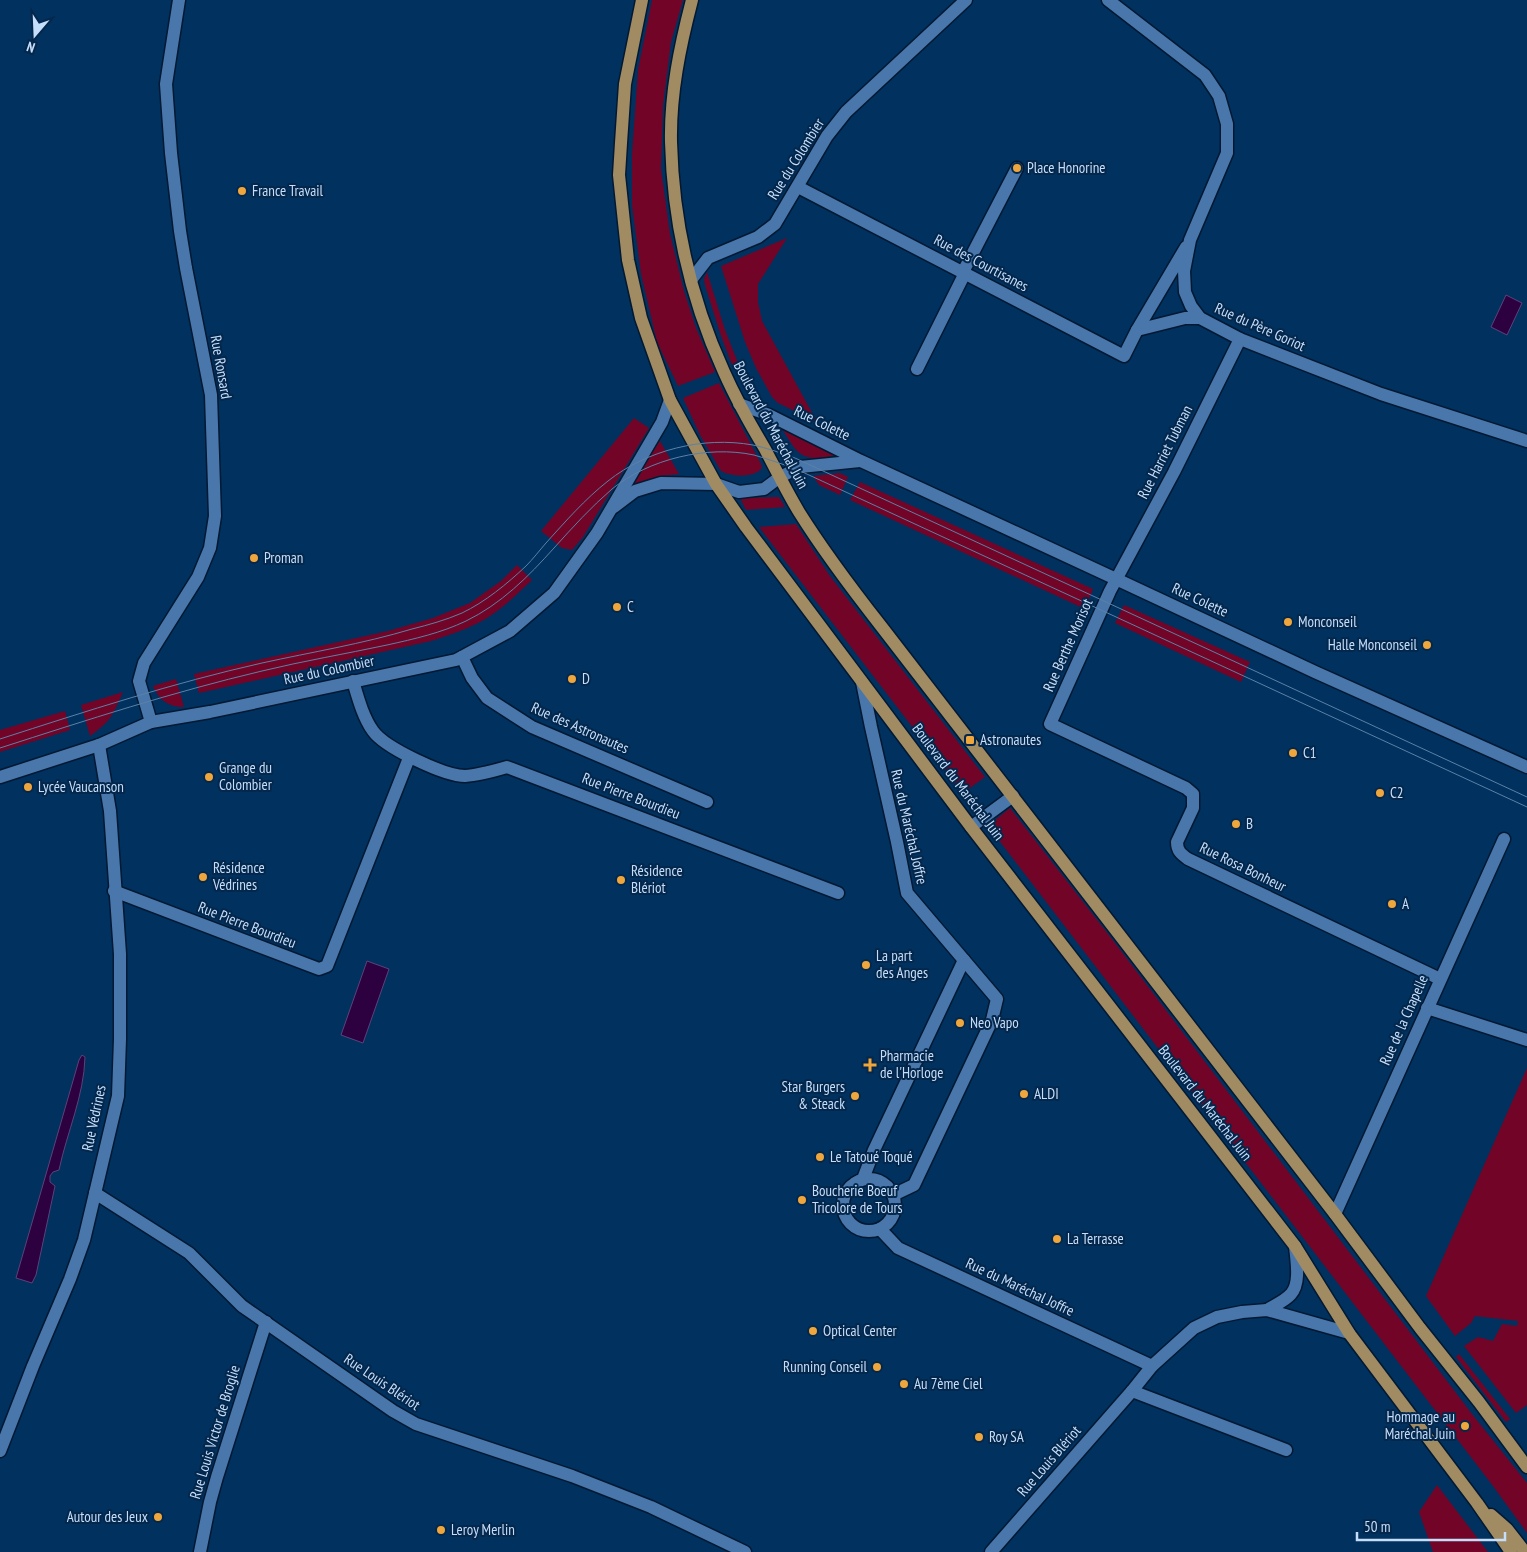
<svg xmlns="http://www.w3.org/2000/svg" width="1527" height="1552" font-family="'PT Sans Narrow',sans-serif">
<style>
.green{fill:#720527}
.water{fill:#2d0140;stroke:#5b4378}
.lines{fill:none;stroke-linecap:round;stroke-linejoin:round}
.street-casing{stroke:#031932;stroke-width:15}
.primary-casing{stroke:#031932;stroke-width:15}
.street{stroke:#4977ab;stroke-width:12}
.primary{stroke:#a18b62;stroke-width:12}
.tram{stroke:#5b81a7;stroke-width:1}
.poi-dot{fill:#efa73d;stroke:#04274b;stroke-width:2}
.labels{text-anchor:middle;stroke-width:4;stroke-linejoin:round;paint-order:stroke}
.street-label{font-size:15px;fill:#c5defb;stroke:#04274b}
.poi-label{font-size:15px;fill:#c5defb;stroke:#04274b;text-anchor:start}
</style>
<rect width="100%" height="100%" fill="#00315f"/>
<g class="green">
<path d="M 652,0 L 683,0 L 671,42 L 663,105 L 661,169 L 670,234 L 684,291 L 696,328 L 715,372 L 678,386 L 657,342 L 641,274 L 632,205 L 632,154 L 638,70 Z"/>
<path d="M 787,238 L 758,284 L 758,302 L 762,321 L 817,422 L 778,403 L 772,397 L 756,368 L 745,342 L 721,266 Z"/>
<path d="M 707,272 L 725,330 L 738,363 L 732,365 L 720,333 L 705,285 L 704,279 Z"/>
<path d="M 719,383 L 761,464 L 762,468 C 754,478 732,477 721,471 L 700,435 L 683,398 Z"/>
<path d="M 634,418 L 649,428 L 583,537 L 572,550 L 562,548 L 541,531 Z"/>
<path d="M 781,427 L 835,454 L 834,456 C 799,462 798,454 781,427 Z"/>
<path d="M 660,441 L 679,474 L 661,476 L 631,487 L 629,484 Z"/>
<path d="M 840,473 L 848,477 L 840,495 L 819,485 L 813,476 Z"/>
<path d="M 860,482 L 1093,589 L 1085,609 L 850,500 Z"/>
<path d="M 779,497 L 785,507 L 746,510 L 740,498 Z"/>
<path d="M 796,524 L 830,576 L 985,777 L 963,793 L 759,527 Z"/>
<path d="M 517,565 L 532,580 C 515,596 497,614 476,624 C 462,631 446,636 431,641 L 199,693 L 194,674 L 388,631 L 433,618 L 470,603 L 501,581 Z"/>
<path d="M 1124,605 L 1250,662 L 1241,682 L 1115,623 Z"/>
<path d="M 176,679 L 184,707 C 168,707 159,700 153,686 Z"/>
<path d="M 123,692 C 112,716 112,720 90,736 L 81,705 Z"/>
<path d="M 65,711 L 70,730 L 0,752 L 0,730 Z"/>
<path d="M 1010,808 L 1115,943 L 1472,1414 L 1527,1483 L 1527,1533 L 1493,1486 L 988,826 Z"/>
<path d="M 1527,1068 L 1527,1405 L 1516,1413 L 1464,1346 L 1478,1337 L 1493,1341 L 1502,1324 L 1517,1326 L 1518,1321 L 1475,1316 L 1471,1323 L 1455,1336 L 1426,1296 Z"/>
<path d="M 1459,1354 L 1510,1419 L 1506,1422 L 1456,1357 Z"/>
<path d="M 1437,1485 L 1488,1552 L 1433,1552 L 1419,1512 Z"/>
</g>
<g class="water">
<path d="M 1506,295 L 1522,303 L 1507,335 L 1491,327 Z"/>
<path d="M 367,961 L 389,969 L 363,1043 L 341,1035 Z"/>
<path d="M 82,1055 L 85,1057 C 84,1096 67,1132 59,1170 L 53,1172 L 50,1176 L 50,1182 L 55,1186 L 36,1275 L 32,1283 L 16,1278 L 79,1060 Z"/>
</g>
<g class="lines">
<defs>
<g id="street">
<path d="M 1108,0 L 1205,75 L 1219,96 L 1227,124 L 1227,153 L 1190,240 L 1184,271 L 1185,292 L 1191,306 L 1200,318 L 1240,339 L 1381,394 L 1527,441"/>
<path d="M 798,187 L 1124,356 L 1137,330 L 1186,247"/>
<path d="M 963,272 L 1017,168"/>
<path d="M 691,280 L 708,258 L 758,237 L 775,224 L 827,136 L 846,112 L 966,0"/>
<path d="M 1137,330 L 1185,318 L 1200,318"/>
<path d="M 1240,339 L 1174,472 L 1110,591 L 1050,724 L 1186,788 L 1193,794 L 1193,808 L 1177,842 C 1177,851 1181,854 1188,859 L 1440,979"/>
<path d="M 917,369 L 965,273"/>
<path d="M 739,404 L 769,415 L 861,461 L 1116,579 L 1315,672 L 1527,767"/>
<path d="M 614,507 L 635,491 L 661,483 L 716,484 L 739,492 L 764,489 L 780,477 L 800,467 L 860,461"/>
<path d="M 462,657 L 472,678 L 487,698 L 532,727 L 707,802"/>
<path d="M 353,681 C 358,698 363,717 373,731 C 385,748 445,776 465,776 C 479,775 493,771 507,767 L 838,893"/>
<path d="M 862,682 L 871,727 L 897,842 L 907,893 L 997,999 L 992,1020 L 914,1185 L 893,1195"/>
<path d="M 151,722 L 139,681 L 144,663 L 198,577 L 210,548 L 215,516 L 211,395 L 186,268 L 180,231 L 171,153 L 166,84 L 179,0"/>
<path d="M 0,777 L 99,745 L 151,722 L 210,712 L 456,660 L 510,631 L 554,593 L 597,533 L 662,422 L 670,400"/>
<path d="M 971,827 L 1013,796"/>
<path d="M 114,891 L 319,969 L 327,966 L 409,758"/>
<path d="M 1427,1008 L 1527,1040"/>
<circle cx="869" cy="1205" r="26"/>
<path d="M 863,1179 L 874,1150 L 964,960"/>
<path d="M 95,1193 L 189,1253 L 242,1306 L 393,1411 L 416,1424 L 572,1476 L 651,1507 L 745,1552"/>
<path d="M 1335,1214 L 1504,839"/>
<path d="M 880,1229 L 898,1248 L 1152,1366"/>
<path d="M 1267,1310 C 1275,1305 1285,1301 1291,1294 C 1301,1283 1296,1259 1295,1246"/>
<path d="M 1132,1391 L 1286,1450"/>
<path d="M 0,1451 L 33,1366 L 70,1279 L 84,1240 L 118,1096 L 120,1039 L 120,954 L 110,811 L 99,745"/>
<path d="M 200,1552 L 210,1502 L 217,1477 L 266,1322"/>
<path d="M 991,1552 L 1132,1391 L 1152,1366 L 1194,1328 L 1217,1317 L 1242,1312 L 1267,1310 L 1349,1333"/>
</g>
<g id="primary">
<path d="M 642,0 L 625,84 L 621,143 L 619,175 L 628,260 L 641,318 L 670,400 L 716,484 L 746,527 L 971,827 L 1295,1246 L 1349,1333 L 1477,1503 L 1511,1552"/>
<path d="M 692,0 C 680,46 670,94 671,142 C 673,221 691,300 724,372 C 736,399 750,424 765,449 C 776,470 787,492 799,512 C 824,552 852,589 881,626 L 1335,1214 L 1420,1328 L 1479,1402 L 1527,1467"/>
<path d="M 1491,1515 L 1507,1529 L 1525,1552"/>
</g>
</defs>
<use href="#street" class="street-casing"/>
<use href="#primary" class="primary-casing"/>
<use href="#street" class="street"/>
<use href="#primary" class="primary"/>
<g class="tram">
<path d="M 0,739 C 87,711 173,683 262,663 C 312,652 362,644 412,629 C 428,625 446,620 462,613 C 485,602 507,584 526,566 C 533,559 539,551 546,543 C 565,522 585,499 608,481 C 647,450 703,436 753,445 C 767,448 781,453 795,458 L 1527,797"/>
<path d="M 0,748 C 87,720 173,692 262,671 C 303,661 345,654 387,645 C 414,639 441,633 466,621 C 501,604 528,577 554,548 C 572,528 591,507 612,489 C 649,459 707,445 754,455 C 768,459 782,464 796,469 L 1527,807"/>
</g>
</g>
<g class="poi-dot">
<circle cx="1017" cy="168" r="5"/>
<circle cx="242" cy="191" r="5"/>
<circle cx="254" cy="558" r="5"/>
<circle cx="617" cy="607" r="5"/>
<circle cx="1288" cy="622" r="5"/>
<circle cx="1427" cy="645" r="5"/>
<circle cx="572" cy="679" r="5"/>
<rect x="965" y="735" width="10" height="10" rx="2.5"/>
<circle cx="1293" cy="753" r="5"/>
<circle cx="209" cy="777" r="5"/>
<circle cx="28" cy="787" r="5"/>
<circle cx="1380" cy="793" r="5"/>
<circle cx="1236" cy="824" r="5"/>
<circle cx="203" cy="877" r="5"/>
<circle cx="621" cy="880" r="5"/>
<circle cx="1392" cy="904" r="5"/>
<circle cx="866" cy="965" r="5"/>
<circle cx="960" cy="1023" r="5"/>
<path d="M867.5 1057.5h5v5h5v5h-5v5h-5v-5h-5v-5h5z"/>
<circle cx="1024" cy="1094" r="5"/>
<circle cx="855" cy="1096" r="5"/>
<circle cx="820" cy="1157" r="5"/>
<circle cx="802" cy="1200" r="5"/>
<circle cx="1057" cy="1239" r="5"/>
<circle cx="813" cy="1331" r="5"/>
<circle cx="877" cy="1367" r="5"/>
<circle cx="904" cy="1384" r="5"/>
<circle cx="1465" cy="1426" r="5"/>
<circle cx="979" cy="1437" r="5"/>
<circle cx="158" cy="1517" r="5"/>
<circle cx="441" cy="1530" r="5"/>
</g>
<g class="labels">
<g class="street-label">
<text transform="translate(796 159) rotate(-58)" y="5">Rue du Colombier</text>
<text transform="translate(981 263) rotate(28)" y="5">Rue des Courtisanes</text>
<text transform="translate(1260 327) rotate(24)" y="5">Rue du Père Goriot</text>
<text transform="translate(221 367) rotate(80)" y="5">Rue Ronsard</text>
<text transform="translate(822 423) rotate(26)" y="5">Rue Colette</text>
<text transform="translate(771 425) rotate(62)" y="5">Boulevard du Maréchal Juin</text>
<text transform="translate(1165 452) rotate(-63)" y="5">Rue Harriet Tubman</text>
<text transform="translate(1200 600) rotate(25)" y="5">Rue Colette</text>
<text transform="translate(1068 645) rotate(-66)" y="5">Rue Berthe Morisot</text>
<text transform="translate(329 670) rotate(-12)" y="5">Rue du Colombier</text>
<text transform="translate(580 728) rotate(24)" y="5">Rue des Astronautes</text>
<text transform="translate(958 782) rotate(53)" y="5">Boulevard du Maréchal Juin</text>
<text transform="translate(631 796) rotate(21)" y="5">Rue Pierre Bourdieu</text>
<text transform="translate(909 827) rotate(77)" y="5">Rue du Maréchal Joffre</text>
<text transform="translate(1243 867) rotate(26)" y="5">Rue Rosa Bonheur</text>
<text transform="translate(247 925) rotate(21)" y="5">Rue Pierre Bourdieu</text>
<text transform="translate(1404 1020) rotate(-66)" y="5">Rue de la Chapelle</text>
<text transform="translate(1205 1103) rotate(52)" y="5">Boulevard du Maréchal Juin</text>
<text transform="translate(94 1118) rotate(-78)" y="5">Rue Védrines</text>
<text transform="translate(1020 1287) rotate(25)" y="5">Rue du Maréchal Joffre</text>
<text transform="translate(382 1382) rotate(34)" y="5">Rue Louis Blériot</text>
<text transform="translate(215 1432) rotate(-73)" y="5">Rue Louis Victor de Broglie</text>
<text transform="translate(1049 1461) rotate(-49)" y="5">Rue Louis Blériot</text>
</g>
<g class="poi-label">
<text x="1027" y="173">Place Honorine</text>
<text x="252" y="196">France Travail</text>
<text x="264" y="563">Proman</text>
<text x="627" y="612">C</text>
<text x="1298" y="627">Monconseil</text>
<text x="1417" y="650" text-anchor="end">Halle Monconseil</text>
<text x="582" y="684">D</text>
<text x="980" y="745">Astronautes</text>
<text x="1303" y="758">C1</text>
<text x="219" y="773">Grange du<tspan x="219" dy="17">Colombier</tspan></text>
<text x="38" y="792">Lycée Vaucanson</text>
<text x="1390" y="798">C2</text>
<text x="1246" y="829">B</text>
<text x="213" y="873">Résidence<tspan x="213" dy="17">Védrines</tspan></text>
<text x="631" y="876">Résidence<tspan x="631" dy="17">Blériot</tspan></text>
<text x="1402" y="909">A</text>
<text x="876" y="961">La part<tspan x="876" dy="17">des Anges</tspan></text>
<text x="970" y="1028">Neo Vapo</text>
<text x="880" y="1061">Pharmacie<tspan x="880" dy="17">de l'Horloge</tspan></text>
<text x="845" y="1092" text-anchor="end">Star Burgers<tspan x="845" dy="17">&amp; Steack</tspan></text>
<text x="1034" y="1099">ALDI</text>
<text x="830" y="1162">Le Tatoué Toqué</text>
<text x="812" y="1196">Boucherie Boeuf<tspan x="812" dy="17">Tricolore de Tours</tspan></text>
<text x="1067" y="1244">La Terrasse</text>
<text x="823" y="1336">Optical Center</text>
<text x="867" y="1372" text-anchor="end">Running Conseil</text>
<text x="914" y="1389">Au 7ème Ciel</text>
<text x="1455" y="1422" text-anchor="end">Hommage au<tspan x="1455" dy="17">Maréchal Juin</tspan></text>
<text x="989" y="1442">Roy SA</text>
<text x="148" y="1522" text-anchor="end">Autour des Jeux</text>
<text x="451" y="1535">Leroy Merlin</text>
</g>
</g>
<g transform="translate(35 35) rotate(199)" stroke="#04274b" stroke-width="4" paint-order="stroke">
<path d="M0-4L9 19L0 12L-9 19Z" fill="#c5defb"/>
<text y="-8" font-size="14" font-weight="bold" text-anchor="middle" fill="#c5defb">N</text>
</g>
<path d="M1357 1532v8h148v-8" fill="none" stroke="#c5defb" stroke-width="2.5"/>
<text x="1364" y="1532" font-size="15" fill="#c5defb" stroke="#04274b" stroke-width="4" paint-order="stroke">50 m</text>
</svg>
